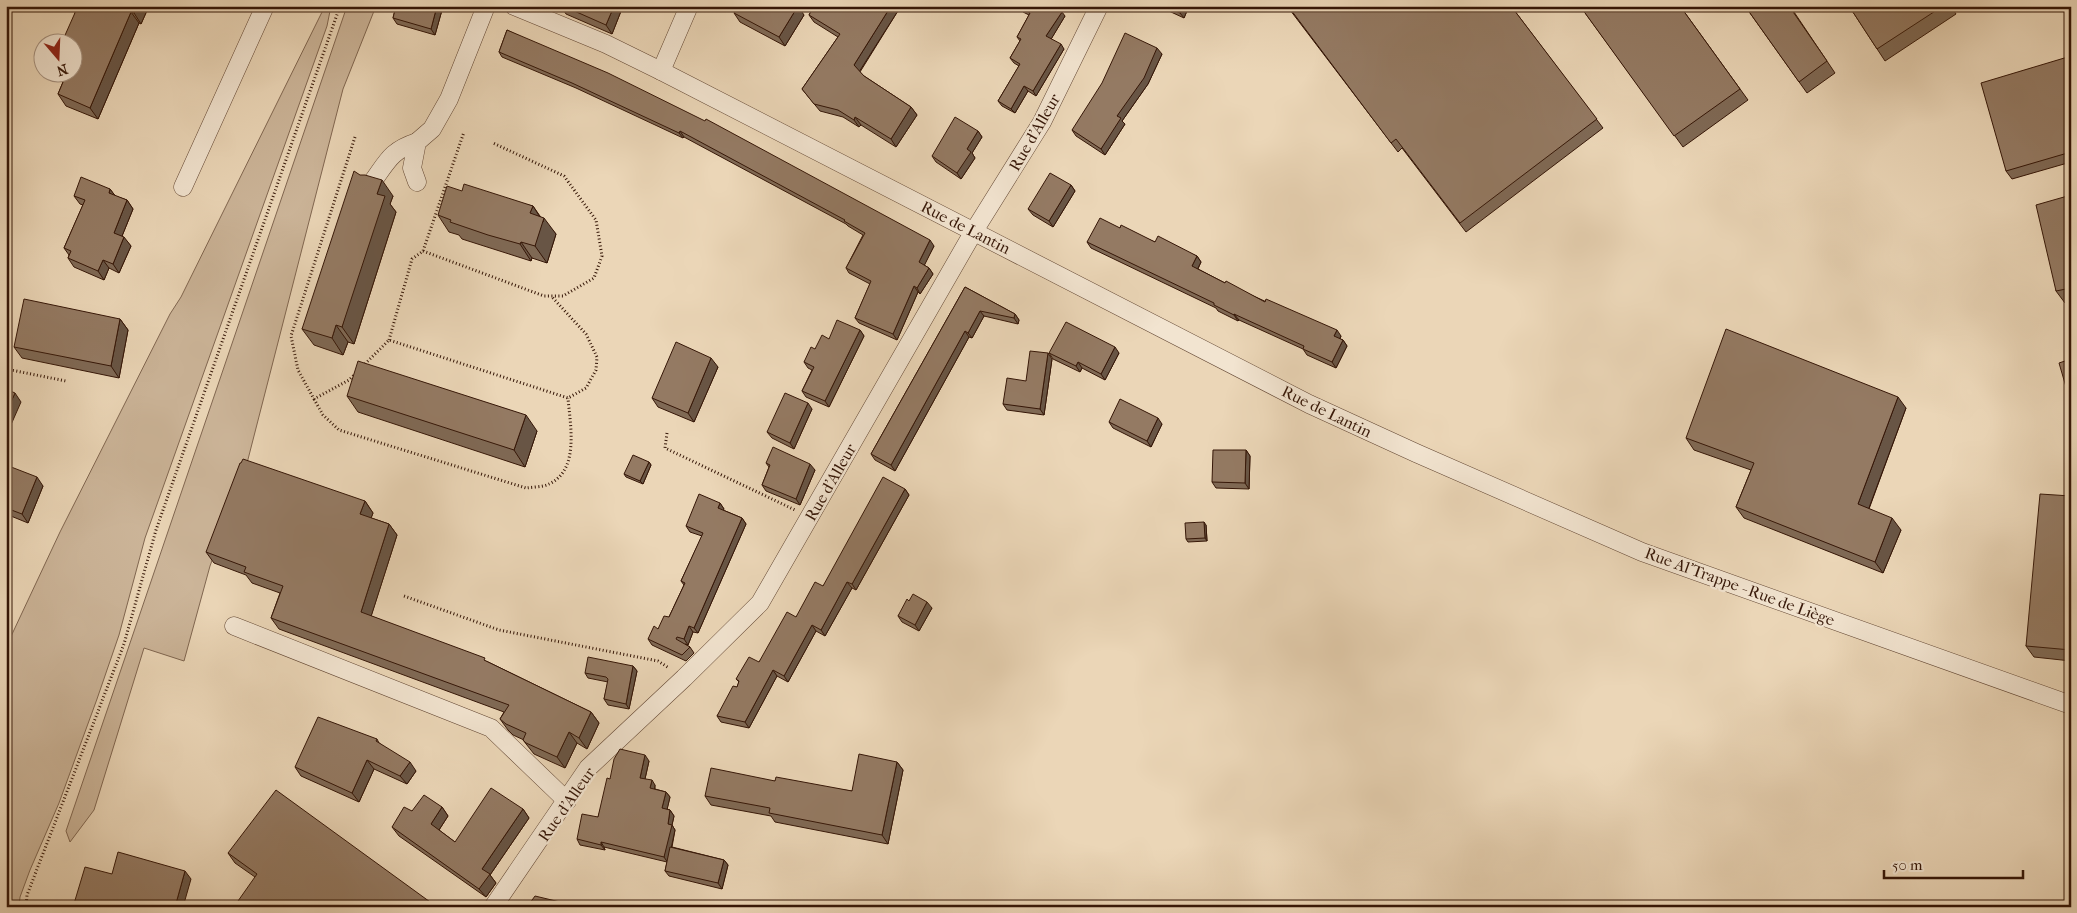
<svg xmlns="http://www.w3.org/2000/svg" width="2077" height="913" font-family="'IM FELL French Canon',serif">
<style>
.green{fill:#ccb599;stroke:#806650}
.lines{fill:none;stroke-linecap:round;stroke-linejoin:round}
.minor-casing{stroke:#624633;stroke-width:19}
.path{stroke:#351607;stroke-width:3;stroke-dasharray:1 2.5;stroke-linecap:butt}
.minor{stroke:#f2e4d0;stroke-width:18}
.wall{fill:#7f6955;stroke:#351607}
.shaded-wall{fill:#685545;stroke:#351607}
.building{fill:#947a63;stroke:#351607}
.labels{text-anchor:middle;stroke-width:4.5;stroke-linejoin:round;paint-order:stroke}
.street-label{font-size:16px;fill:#351607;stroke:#f2e4d0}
</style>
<rect width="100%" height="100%" fill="#ebd6b7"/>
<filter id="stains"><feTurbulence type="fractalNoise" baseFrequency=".004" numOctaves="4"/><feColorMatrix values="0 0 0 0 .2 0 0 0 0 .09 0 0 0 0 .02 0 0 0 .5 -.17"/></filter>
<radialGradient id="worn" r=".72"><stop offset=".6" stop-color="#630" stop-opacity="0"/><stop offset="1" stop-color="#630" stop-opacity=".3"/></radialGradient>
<g class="green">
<path d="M 325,6 L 331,6 L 327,26 L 145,538 L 119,635 L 97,699 L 59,803 L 30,870 L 20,897 L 19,907 L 6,907 L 6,647 L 60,532 L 170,314 L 181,297 Z"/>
<path d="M 347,6 L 376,6 L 343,89 L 245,471 L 210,566 L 184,661 L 144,648 L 94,810 L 70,842 L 66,831 Z"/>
</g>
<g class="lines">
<defs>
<g id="minor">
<path d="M 514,6 L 606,44 L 661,71 L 1309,404 L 1416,453 L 1642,552 L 2071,705"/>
<path d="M 661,71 L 689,6"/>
<path d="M 373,181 C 388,160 392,150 417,142"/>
<path d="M 417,182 L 412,168 L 417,142 L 432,129 L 449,99 L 486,6"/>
<path d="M 183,187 L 265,6"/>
<path d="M 234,626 L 491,728 L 567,801"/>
<path d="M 493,907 L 588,768 L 684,678 L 760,603 L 974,231 L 1042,122 L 1099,6"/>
</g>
</defs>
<use href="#minor" class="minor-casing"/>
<g class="path">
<path d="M 355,137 L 291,336 L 298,370 L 314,399 L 349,380 L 355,374"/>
<path d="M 423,251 L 544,296 L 563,296 L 594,278 L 602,256 L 596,220 L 564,176 L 493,143"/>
<path d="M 389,340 L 412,259 L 423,251 L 464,132"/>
<path d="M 365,364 L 389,340 L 568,398 L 586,388 L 596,370 L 597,357 L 586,334 L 552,297"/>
<path d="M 6,369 L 66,381"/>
<path d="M 314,399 L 323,415 L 339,430 L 526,488 C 533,487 543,487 549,484 C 580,470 570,424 568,398"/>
<path d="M 667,433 L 665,448 L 795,510"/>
<path d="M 404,596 L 499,630 L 658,661 L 669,668"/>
<path d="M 26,907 L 27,895 L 124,644 L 156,530 L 340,6"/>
</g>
<use href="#minor" class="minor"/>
</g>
<g class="wall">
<path d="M 71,6 L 149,6 L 141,24 L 139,23 L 98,119 L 66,106 L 58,94 L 63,82 L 58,80 L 53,72 L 72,72 L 75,12 Z"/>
<path d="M 396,6 L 440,6 L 442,10 L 435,35 L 397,24 L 393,18 Z"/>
<path d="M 561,6 L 623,6 L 612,34 L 566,14 Z"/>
<path d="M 814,6 L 901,6 L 860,72 L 864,76 L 911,107 L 917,115 L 896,147 L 861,125 L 859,127 L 843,117 L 820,111 L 802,89 L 838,37 L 814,22 L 809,15 Z"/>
<path d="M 1158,6 L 1189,6 L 1184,18 Z"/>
<path d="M 1287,6 L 1511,6 L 1603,128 L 1466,232 L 1402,148 L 1398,152 Z"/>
<path d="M 1580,6 L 1680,6 L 1748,100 L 1683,147 Z"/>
<path d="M 1745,6 L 1790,6 L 1835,73 L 1807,93 Z"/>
<path d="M 1849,6 L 1951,6 L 1956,14 L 1885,61 Z"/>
<path d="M 1019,7 L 1065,16 L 1051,39 L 1064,49 L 1036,96 L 1028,91 L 1015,113 L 1002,106 L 998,101 L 1019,66 L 1014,63 L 1010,58 L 1020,41 L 1017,37 L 1029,15 L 1023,12 Z"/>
<path d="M 734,13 L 804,15 L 785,46 L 740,22 Z"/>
<path d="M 507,30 L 934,246 L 924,265 L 929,268 L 933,274 L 920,294 L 918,292 L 897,340 L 859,323 L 855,318 L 870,284 L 849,273 L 846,268 L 863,235 L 848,226 L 846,224 L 684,137 L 683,138 L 576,88 L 502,57 L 499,52 Z"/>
<path d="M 1162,54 L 1148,84 L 1122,121 L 1125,124 L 1105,155 L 1076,136 L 1072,130 Z"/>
<path d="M 2071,56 L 2071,162 L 2012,179 L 2006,171 Z"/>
<path d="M 978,131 L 982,137 L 972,153 L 975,158 L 961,179 L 936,162 L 932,156 Z"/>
<path d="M 1071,185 L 1075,191 L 1053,227 L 1033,215 L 1028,209 Z"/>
<path d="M 110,189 L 115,196 L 127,200 L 133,209 L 122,236 L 131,246 L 119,273 L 109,268 L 104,280 L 74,267 L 68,258 L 69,255 L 64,248 L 83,205 L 80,204 L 74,196 Z"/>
<path d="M 462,191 L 533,206 L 540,216 L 556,234 L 547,263 L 532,258 L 531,261 L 462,239 L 459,235 L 449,232 L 438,215 Z"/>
<path d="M 2071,195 L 2071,301 L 2065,303 L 2056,291 Z"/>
<path d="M 393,196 L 390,204 L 396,212 L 354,344 L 348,342 L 343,355 L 314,345 L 302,329 Z"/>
<path d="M 1120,228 L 1155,242 L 1197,256 L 1201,262 L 1198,269 L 1225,283 L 1341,336 L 1340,339 L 1343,340 L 1347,346 L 1336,368 L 1307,355 L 1303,349 L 1239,320 L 1238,321 L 1218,311 L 1216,308 L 1091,248 L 1087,242 Z"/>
<path d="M 965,287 L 1015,314 L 1019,320 L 1018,324 L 984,316 L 972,338 L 969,337 L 895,471 L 875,460 L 871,454 Z"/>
<path d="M 120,319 L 128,330 L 119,378 L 22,358 L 14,347 Z"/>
<path d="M 860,330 L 864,336 L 829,407 L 806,397 L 802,391 L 812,370 L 808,368 L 804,362 L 815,349 L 829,339 Z"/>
<path d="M 1049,353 L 1119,353 L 1105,380 L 1082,368 L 1080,372 L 1053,359 Z"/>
<path d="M 1052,359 L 1044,415 L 1007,410 L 1003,404 L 1026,381 Z"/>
<path d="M 718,367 L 694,422 L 658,407 L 652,398 Z"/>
<path d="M 347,396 L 537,431 L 525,467 L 358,412 Z"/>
<path d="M 1906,408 L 1869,509 L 1901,530 L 1883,573 L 1744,518 L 1736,507 L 1751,470 L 1694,450 L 1686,438 Z"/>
<path d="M 812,409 L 794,449 L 772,438 L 767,432 Z"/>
<path d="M 1109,422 L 1162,424 L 1151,447 L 1113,428 Z"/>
<path d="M 1246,450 L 1250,456 L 1249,489 L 1216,488 L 1212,482 Z"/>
<path d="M 649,462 L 651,465 L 643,484 L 626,477 L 624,474 Z"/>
<path d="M 766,463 L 815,470 L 800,505 L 766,491 L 762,485 L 769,467 Z"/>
<path d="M 6,465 L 43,486 L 28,523 L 6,514 Z"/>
<path d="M 905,489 L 909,495 L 856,590 L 852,588 L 825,636 L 816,631 L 788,682 L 777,676 L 749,728 L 721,722 L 717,716 L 737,687 L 739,682 L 736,679 L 759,662 L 796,617 L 823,586 Z"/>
<path d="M 2071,496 L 2071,661 L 2034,657 L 2026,646 Z"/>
<path d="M 365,501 L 373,513 L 371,518 L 389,524 L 397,535 L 371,616 L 488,662 L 591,712 L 599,723 L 587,749 L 577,743 L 565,768 L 534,754 L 523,740 L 524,740 L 513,735 L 508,730 L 500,719 L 504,712 L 279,629 L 271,618 L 280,593 L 252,583 L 246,575 L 214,563 L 206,552 Z"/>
<path d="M 720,503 L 724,509 L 723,510 L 742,518 L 746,524 L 698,633 L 693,632 L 688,645 L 685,644 L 690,647 L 694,653 L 686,661 L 652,645 L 648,639 L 658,629 L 669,617 L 684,585 L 681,581 L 702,536 L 690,532 L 686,526 Z"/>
<path d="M 1206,525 L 1207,541 L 1188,542 L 1186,539 Z"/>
<path d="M 909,601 L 932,608 L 919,631 L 902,622 L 898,616 Z"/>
<path d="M 633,666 L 637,671 L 629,709 L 608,705 L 604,699 L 608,682 L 588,678 L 585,673 Z"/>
<path d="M 377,739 L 379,743 L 416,771 L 407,784 L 374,769 L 359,802 L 301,776 L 295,767 Z"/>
<path d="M 649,761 L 645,779 L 655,785 L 655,789 L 666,792 L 670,797 L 667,809 L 670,810 L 674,816 L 672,825 L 675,830 L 672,847 L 724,860 L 728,865 L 722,889 L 669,876 L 665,871 L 667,862 L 604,847 L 605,850 L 580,845 L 577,839 L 598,817 L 610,779 Z"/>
<path d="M 897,762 L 903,770 L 888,844 L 775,822 L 771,816 L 711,805 L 705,796 L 775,781 L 852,791 Z"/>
<path d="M 442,807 L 448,816 L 439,830 L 455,842 L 523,809 L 529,818 L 490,875 L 496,883 L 486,897 L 399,836 L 392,827 L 412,811 Z"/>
<path d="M 228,853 L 437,907 L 255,877 L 235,863 Z"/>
</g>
<g class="shaded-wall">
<path d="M 137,6 L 149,6 L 141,24 L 134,13 Z"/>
<path d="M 437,6 L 440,6 L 442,10 L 435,35 L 431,29 Z"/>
<path d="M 614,6 L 623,6 L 612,34 L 606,25 Z"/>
<path d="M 798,6 L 804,15 L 785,46 L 779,37 Z"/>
<path d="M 891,6 L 901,6 L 859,72 L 854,65 Z"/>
<path d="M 1183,6 L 1189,6 L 1184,18 L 1180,13 Z"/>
<path d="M 131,12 L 139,23 L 98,119 L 90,108 Z"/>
<path d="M 1062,12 L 1065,16 L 1050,41 L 1046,36 Z"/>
<path d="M 1061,44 L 1064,49 L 1036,96 L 1033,91 Z"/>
<path d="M 1157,48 L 1162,54 L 1148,84 L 1122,121 L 1125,124 L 1105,155 L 1101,149 L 1117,116 Z"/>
<path d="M 1024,86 L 1028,91 L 1015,113 L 1011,109 Z"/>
<path d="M 911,107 L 917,115 L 896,147 L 891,139 Z"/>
<path d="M 855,117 L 861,125 L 859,127 L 854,120 Z"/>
<path d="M 680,131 L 684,137 L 683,138 L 679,133 Z"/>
<path d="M 978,131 L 982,137 L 972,153 L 975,158 L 961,179 L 957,173 L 967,149 Z"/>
<path d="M 382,180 L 393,196 L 390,204 L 396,212 L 354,344 L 342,327 L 377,194 Z"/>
<path d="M 1071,185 L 1075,191 L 1053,227 L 1049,221 Z"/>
<path d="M 110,189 L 117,198 L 109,193 Z"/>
<path d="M 127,200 L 133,209 L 120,241 L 114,233 Z"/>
<path d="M 533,206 L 543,222 L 544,218 L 556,234 L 547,263 L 535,246 L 530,213 Z"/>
<path d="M 124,237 L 131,246 L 119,273 L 113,264 Z"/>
<path d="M 930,240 L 934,246 L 923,268 L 919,262 Z"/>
<path d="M 521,242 L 532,258 L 531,261 L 520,244 Z"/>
<path d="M 1197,256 L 1201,262 L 1196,272 L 1192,266 Z"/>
<path d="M 103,260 L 109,268 L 104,280 L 98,271 Z"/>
<path d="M 929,268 L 933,274 L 920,294 L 917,288 Z"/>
<path d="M 914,286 L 918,292 L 897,340 L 893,334 Z"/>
<path d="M 980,311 L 984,316 L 972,338 L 968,333 Z"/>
<path d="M 1015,314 L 1019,320 L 1018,324 L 1014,318 Z"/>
<path d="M 1234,314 L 1239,320 L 1238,321 L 1234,315 Z"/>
<path d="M 120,319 L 128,330 L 119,378 L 111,366 Z"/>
<path d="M 336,325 L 348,342 L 343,355 L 332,338 Z"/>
<path d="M 860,330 L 864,336 L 829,407 L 825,401 Z"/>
<path d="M 1337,330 L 1341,336 L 1338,342 L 1334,336 Z"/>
<path d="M 965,331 L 969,337 L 895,471 L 891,465 Z"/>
<path d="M 1343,340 L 1347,346 L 1336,368 L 1332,362 Z"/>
<path d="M 1115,347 L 1119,353 L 1105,380 L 1101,374 Z"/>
<path d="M 1048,353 L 1052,359 L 1044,415 L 1040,409 Z"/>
<path d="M 711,358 L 718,367 L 694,422 L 688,413 Z"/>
<path d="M 1078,362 L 1082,368 L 1080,372 L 1076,366 Z"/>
<path d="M 15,393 L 21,402 L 6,436 L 6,413 Z"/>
<path d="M 1898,397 L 1906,408 L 1866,516 L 1858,504 Z"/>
<path d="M 808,403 L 812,409 L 794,449 L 790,443 Z"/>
<path d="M 526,415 L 537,431 L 525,467 L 514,450 Z"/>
<path d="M 1158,418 L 1162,424 L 1151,447 L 1147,441 Z"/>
<path d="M 1246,450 L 1250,456 L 1249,489 L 1245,483 Z"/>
<path d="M 649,462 L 651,465 L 643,484 L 640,481 Z"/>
<path d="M 810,464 L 815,470 L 800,505 L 796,499 Z"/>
<path d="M 37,477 L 43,486 L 28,523 L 22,514 Z"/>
<path d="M 905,489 L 909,495 L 856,590 L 852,584 Z"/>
<path d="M 365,501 L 373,513 L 368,526 L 360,514 Z"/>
<path d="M 720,503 L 724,509 L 722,514 L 718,508 Z"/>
<path d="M 742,518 L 746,524 L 698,633 L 694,628 Z"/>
<path d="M 1892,518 L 1901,530 L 1883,573 L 1875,562 Z"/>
<path d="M 1204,522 L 1206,525 L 1207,541 L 1205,538 Z"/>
<path d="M 389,524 L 397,535 L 369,623 L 361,612 Z"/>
<path d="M 847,582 L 852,588 L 825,636 L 821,630 Z"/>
<path d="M 927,602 L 932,608 L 919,631 L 915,625 Z"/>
<path d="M 812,625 L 816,631 L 788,682 L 784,676 Z"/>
<path d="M 689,626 L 693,632 L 688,645 L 684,639 Z"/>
<path d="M 633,666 L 637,671 L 629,709 L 626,704 Z"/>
<path d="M 773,670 L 777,676 L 749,728 L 745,722 Z"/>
<path d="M 591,712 L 599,723 L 587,749 L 579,738 Z"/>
<path d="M 569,732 L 577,743 L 565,768 L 557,757 Z"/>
<path d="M 645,755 L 649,761 L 644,783 L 640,778 Z"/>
<path d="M 367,760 L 374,769 L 359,802 L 352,793 Z"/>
<path d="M 410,762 L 416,771 L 407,784 L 400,776 Z"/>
<path d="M 897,762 L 903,770 L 888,844 L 882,835 Z"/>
<path d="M 652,780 L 655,785 L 654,793 L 650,788 Z"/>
<path d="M 666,792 L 670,797 L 666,814 L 662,808 Z"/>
<path d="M 442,807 L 448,816 L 437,833 L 431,824 Z"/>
<path d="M 523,809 L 529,818 L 490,875 L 496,883 L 486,897 L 479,889 L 482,869 Z"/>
<path d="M 670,810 L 674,816 L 672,825 L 675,830 L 668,863 L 664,857 L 668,824 Z"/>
<path d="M 601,842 L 604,847 L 605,850 L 601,845 Z"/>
<path d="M 724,860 L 728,865 L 722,889 L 718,883 Z"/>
<path d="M 185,871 L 191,879 L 183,907 L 175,907 Z"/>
</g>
<g class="building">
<path d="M 78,6 L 137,6 L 134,13 L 131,12 L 90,108 L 58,94 L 66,75 L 59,72 L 72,72 L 72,42 L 62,42 Z"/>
<path d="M 396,6 L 437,6 L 431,29 L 393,18 Z"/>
<path d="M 563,6 L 614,6 L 606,25 Z"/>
<path d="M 737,6 L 798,6 L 779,37 L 734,13 Z"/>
<path d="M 814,6 L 891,6 L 854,65 L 864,76 L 911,107 L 891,139 L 855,117 L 854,120 L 838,110 L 814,104 L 802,89 L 840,34 L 809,15 Z"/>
<path d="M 1020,6 L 1054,6 L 1062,12 L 1046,36 L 1061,44 L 1033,91 L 1024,86 L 1011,109 L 998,101 L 1020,64 L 1010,58 L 1021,39 L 1017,37 L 1030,13 Z"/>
<path d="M 1165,6 L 1183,6 L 1180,13 Z"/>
<path d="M 1288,6 L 1511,6 L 1597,119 L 1460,223 L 1396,139 L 1391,143 Z"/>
<path d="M 1580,6 L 1680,6 L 1740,89 L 1674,136 Z"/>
<path d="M 1745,6 L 1789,6 L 1827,61 L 1799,82 Z"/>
<path d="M 1849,6 L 1943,6 L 1877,49 Z"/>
<path d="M 507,30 L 608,73 L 705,121 L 706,119 L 930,240 L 919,262 L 929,268 L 917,288 L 914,286 L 893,334 L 855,318 L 871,281 L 846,268 L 865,233 L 844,221 L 845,220 L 680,131 L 679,133 L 572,83 L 499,52 Z"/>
<path d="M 1125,33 L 1157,48 L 1144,78 L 1117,116 L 1121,118 L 1101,149 L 1072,130 L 1102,83 Z"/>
<path d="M 2071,56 L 2071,152 L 2006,171 L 1981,83 Z"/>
<path d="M 955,117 L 978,131 L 967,149 L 971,152 L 957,173 L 932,156 Z"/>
<path d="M 354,171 L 360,175 L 365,175 L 382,180 L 377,194 L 385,196 L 342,327 L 336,325 L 332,338 L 302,329 Z"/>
<path d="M 1050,173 L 1071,185 L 1049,221 L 1028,209 Z"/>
<path d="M 81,177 L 110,189 L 109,193 L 127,200 L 114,233 L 124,237 L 113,264 L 103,260 L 98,271 L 68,258 L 71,251 L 64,248 L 85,200 L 74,196 Z"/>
<path d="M 464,184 L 533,206 L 530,213 L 544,218 L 535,246 L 521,242 L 520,244 L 488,235 L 450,222 L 451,220 L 438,215 L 447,186 L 462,191 Z"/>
<path d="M 2071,195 L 2071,288 L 2056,291 L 2036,205 Z"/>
<path d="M 1100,218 L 1120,228 L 1121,225 L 1155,242 L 1158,236 L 1197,256 L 1192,266 L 1225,283 L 1226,281 L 1265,302 L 1266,299 L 1337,330 L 1334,336 L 1343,340 L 1332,362 L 1303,349 L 1304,346 L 1234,314 L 1234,315 L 1214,305 L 1214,303 L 1087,242 Z"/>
<path d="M 965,287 L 1015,314 L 1014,318 L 980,311 L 968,333 L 965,331 L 891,465 L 871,454 Z"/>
<path d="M 24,299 L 120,319 L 111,366 L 14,347 Z"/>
<path d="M 837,320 L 860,330 L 825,401 L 802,391 L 814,367 L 804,362 L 811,347 L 815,349 L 822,335 L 829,339 Z"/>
<path d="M 1066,322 L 1115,347 L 1101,374 L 1078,362 L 1076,366 L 1049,353 Z"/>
<path d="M 1726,329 L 1898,397 L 1858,504 L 1892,518 L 1875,562 L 1736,507 L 1754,463 L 1686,438 Z"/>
<path d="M 676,342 L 711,358 L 688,413 L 652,398 Z"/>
<path d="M 1030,351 L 1048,353 L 1040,409 L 1003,404 L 1007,378 L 1026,381 Z"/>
<path d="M 2071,359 L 2071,404 L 2059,363 Z"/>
<path d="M 358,361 L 526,415 L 514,450 L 347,396 Z"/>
<path d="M 6,389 L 15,393 L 6,413 Z"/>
<path d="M 785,393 L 808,403 L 790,443 L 767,432 Z"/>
<path d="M 1120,399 L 1158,418 L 1147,441 L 1109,422 Z"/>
<path d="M 773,447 L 810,464 L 796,499 L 762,485 L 770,465 L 766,463 Z"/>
<path d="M 1213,450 L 1246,450 L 1245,483 L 1212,482 Z"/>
<path d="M 633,455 L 649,462 L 640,481 L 624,474 Z"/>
<path d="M 243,459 L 365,501 L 360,514 L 389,524 L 361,612 L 485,658 L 484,660 L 591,712 L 579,738 L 569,732 L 557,757 L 526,743 L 523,740 L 526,733 L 506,724 L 500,719 L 509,705 L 271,618 L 283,586 L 244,572 L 246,567 L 206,552 L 240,463 L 241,463 Z"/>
<path d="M 6,465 L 37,477 L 22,514 L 6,508 Z"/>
<path d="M 883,477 L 905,489 L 852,584 L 847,582 L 821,630 L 812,625 L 784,676 L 773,670 L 745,722 L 717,716 L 733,686 L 737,687 L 739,681 L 736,679 L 749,657 L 759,662 L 787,612 L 796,617 L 815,582 L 823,586 Z"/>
<path d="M 699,494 L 720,503 L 718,508 L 742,518 L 694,628 L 689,626 L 684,639 L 677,637 L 676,639 L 690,647 L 682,655 L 648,639 L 654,626 L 658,629 L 664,616 L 669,617 L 685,583 L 681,581 L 703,533 L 686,526 Z"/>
<path d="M 2040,494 L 2071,496 L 2071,650 L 2026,646 Z"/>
<path d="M 1204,522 L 1205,538 L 1186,539 L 1185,523 Z"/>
<path d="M 913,594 L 927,602 L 915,625 L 898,616 L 907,599 L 909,601 Z"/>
<path d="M 588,657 L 633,666 L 626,704 L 604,699 L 608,679 L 606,677 L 585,673 Z"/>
<path d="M 318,717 L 377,739 L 376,741 L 410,762 L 400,776 L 367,760 L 352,793 L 295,767 Z"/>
<path d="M 620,749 L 645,755 L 640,778 L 652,780 L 650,788 L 666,792 L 662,808 L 670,810 L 668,824 L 672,825 L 664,857 L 601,842 L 601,845 L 577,839 L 582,814 L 598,817 L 607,778 L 610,779 L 614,759 Z"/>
<path d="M 859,754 L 897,762 L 882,835 L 769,813 L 770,808 L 705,796 L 711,768 L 775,781 L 776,777 L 852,791 Z"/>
<path d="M 491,788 L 523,809 L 482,869 L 490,874 L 479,889 L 392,827 L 404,807 L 412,811 L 424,795 L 442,807 L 431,824 L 455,842 Z"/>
<path d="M 276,790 L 437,907 L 238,907 L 238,901 L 257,874 L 228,853 Z"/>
<path d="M 670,847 L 724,860 L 718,883 L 665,871 Z"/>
<path d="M 118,852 L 185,871 L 175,907 L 73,907 L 85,867 L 112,874 Z"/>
<path d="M 535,896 L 581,907 L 527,907 Z"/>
</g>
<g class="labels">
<g class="street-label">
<text transform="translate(1034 132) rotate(-60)" y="6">Rue d'Alleur</text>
<text transform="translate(966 227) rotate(27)" y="6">Rue de Lantin</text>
<text transform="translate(1327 411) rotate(26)" y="6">Rue de Lantin</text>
<text transform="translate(830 482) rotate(-60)" y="6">Rue d'Alleur</text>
<text transform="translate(1740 586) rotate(20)" y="6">Rue Al'Trappe - Rue de Liège</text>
<text transform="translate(566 804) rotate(-55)" y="6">Rue d'Alleur</text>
</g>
</g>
<rect width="2077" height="913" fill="none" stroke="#ebd6b7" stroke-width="25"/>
<rect x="8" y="8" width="2062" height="898" fill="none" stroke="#351607" stroke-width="2.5"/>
<rect x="12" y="12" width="2052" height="888" fill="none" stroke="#351607"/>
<g transform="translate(58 58) rotate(161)"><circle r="24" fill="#f2e4d0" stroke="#a69280"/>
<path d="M0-4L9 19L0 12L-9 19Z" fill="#8f2418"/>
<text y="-8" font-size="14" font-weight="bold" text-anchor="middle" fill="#351607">N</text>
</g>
<path d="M1884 870v8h139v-8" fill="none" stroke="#351607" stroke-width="2.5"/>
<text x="1892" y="870" font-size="15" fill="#351607" stroke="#f2e4d0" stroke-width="4" paint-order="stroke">50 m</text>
<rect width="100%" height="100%" filter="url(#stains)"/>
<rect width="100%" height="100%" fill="url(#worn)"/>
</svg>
